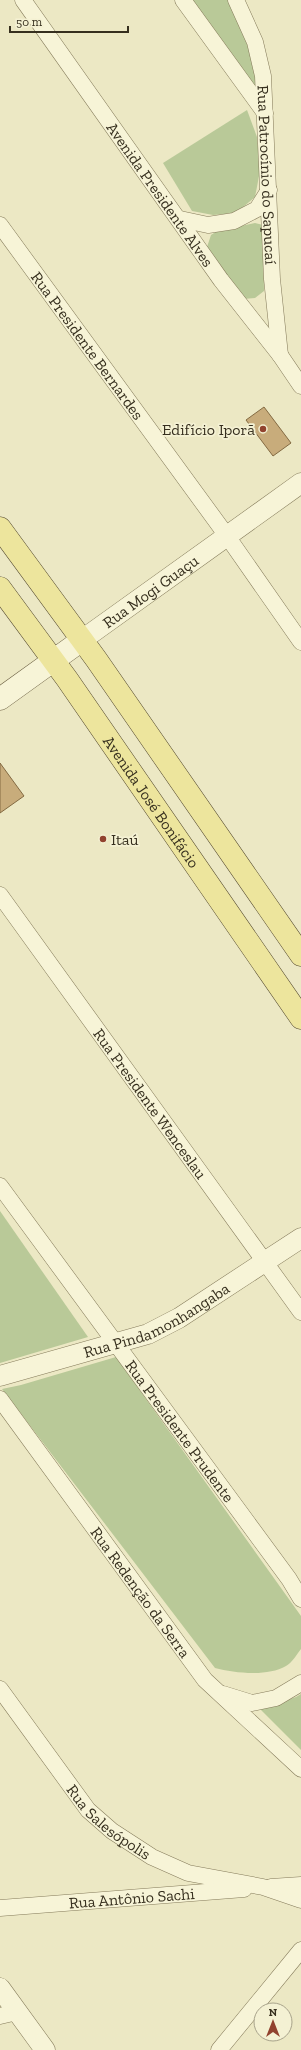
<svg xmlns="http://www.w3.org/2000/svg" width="301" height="2050" font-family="'Zilla Slab',serif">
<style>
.green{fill:#b9c998}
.building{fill:#c8ac7b;stroke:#836a42}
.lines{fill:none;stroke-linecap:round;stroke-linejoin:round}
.minor-casing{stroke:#857b5b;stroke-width:17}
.tertiary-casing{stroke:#857b5b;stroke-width:21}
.secondary-casing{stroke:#675b3e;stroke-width:23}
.primary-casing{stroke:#53482f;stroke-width:23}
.minor{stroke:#f7f4d7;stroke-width:16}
.tertiary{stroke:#f7f4d7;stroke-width:20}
.secondary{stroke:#f7f4d7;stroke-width:22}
.primary{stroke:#ede59d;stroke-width:22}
.poi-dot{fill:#91422e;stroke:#f4f1d3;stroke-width:1.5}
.labels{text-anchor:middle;stroke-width:3.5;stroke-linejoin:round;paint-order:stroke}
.street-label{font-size:16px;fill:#362f1e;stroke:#f4f1d3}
.poi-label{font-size:16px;fill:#362f1e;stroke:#f4f1d3;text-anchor:end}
</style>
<rect width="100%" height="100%" fill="#ece8c4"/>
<g class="green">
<path d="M 186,0 L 228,0 L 257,67 L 258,85 L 247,87 Z"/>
<path d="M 247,110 L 257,137 L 260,171 L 255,197 L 236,213 L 213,215 L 192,211 L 163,163 Z"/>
<path d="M 255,223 L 263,225 L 264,291 L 255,298 L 243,299 L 207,247 L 211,235 L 217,231 Z"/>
<path d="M 0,1211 L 88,1337 L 0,1363 Z"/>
<path d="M 116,1357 L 301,1616 L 301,1649 C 297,1654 292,1663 286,1666 C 267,1677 235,1673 215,1668 L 2,1389 L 21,1385 Z"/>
<path d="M 301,1694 L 301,1750 L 260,1709 L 296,1697 Z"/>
</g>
<g class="building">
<path d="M 264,407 L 291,443 L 273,456 L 246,420 Z"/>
<path d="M 0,763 L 24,796 L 0,813 Z"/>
</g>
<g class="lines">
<defs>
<g id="minor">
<path id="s1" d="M 23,0 L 221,280 L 280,355 L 301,386"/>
<path d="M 183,0 L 265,113"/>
<path id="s2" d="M 236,0 L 255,42 L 263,76 L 272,279 L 280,355"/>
<path d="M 180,219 L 208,225 L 234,221 L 257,209 L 269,190"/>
<path id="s3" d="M 0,225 L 227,536 L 301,642"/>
<path id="s4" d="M 0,895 L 301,1312"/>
<path id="s5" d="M 0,1186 L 289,1579 L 301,1599"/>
<path id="s6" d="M 0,1399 L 205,1680 L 301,1769"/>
<path id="s7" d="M 0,1689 L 88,1810 L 112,1831 L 152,1857 L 188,1873 L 263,1887 L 301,1900"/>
<path d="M 223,1694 L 252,1703 L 276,1698 L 301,1683"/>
<path d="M 271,1887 L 301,1885"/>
<path id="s8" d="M 0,1908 L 244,1889"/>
<path d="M 0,2016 L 17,2012"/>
<path d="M 219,2050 L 301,1950"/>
</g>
<g id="tertiary">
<path id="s9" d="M 82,640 L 301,483"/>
<path id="s10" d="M 0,1376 L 148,1334 L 179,1318 L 301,1238"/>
<path d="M 0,1988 L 45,2050"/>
</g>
<path id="secondary" d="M 0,699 L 82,640"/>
<g id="primary">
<path d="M 0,528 L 96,659 L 301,955"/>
<path id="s11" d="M 0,588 L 67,679 L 301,1018"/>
</g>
</defs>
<use href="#minor" class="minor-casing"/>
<use href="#tertiary" class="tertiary-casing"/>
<use href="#secondary" class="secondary-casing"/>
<use href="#primary" class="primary-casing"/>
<use href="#minor" class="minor"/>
<use href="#tertiary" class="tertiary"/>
<use href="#secondary" class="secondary"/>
<use href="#primary" class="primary"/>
</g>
<g class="poi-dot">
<circle cx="263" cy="429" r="4"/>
<circle cx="103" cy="839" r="4"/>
</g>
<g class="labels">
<g class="street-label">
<text dy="6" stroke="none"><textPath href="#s2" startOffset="180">Rua Patrocínio do Sapucaí</textPath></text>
<text dy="6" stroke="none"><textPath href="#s1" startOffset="238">Avenida Presidente Alves</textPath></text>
<text dy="6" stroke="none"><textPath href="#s3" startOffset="149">Rua Presidente Bernardes</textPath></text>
<text dy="6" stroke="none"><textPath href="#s9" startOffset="84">Rua Mogi Guaçu</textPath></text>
<text dy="6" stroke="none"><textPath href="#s11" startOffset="262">Avenida José Bonifácio</textPath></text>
<text dy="6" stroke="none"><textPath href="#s4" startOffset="257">Rua Presidente Wenceslau</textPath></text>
<text dy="6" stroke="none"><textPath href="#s10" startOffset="167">Rua Pindamonhangaba</textPath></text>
<text dy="6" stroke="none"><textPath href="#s5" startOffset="304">Rua Presidente Prudente</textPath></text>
<text dy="6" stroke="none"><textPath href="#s6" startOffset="239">Rua Redenção da Serra</textPath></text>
<text dy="6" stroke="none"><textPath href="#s7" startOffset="173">Rua Salesópolis</textPath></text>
<text dy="6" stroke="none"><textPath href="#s8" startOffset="132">Rua Antônio Sachi</textPath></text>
</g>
<g class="poi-label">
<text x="255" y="435">Edifício Iporã</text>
<text x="111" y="845" text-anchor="start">Itaú</text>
</g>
</g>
<g transform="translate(273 2022)"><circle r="19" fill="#f4f1d3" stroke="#a8a38b"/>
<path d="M0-3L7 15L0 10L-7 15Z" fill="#91422e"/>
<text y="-6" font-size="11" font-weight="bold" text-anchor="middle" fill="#362f1e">N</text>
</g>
<path d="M10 26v6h118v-6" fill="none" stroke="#362f1e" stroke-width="2"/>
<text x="16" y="26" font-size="12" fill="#362f1e" stroke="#f4f1d3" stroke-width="3" paint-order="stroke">50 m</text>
</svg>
